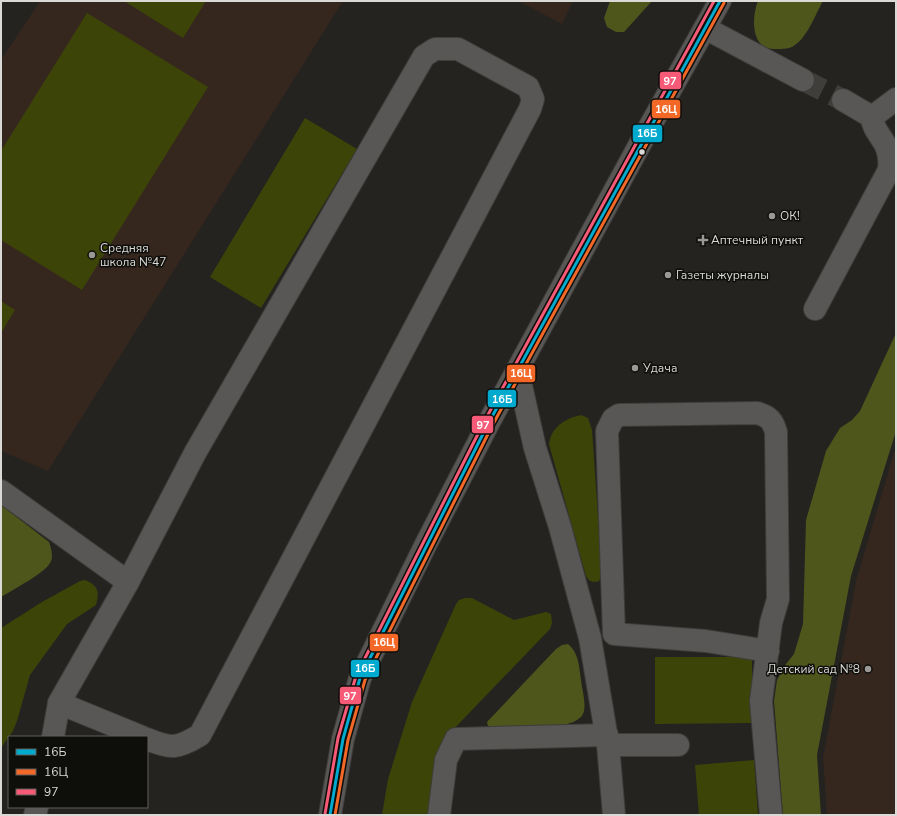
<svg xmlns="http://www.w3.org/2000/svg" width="897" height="816" font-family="'Nunito Sans',sans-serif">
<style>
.education{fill:#35261e}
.green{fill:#3d4408}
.forest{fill:#4e561c}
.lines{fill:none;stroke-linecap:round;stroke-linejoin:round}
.minor-tunnel{stroke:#3f3e3b;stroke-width:22;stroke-dasharray:22 11;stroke-linecap:butt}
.minor-casing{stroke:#3e3d3b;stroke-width:24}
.minor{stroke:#585755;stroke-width:22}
.bus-1-casing{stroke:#0e0e0b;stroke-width:6}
.bus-2-casing{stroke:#0e0e0b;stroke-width:6}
.bus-3-casing{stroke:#0e0e0b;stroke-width:6}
.bus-1{stroke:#00a9ce;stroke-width:3}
.bus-2{stroke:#f36827;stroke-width:3}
.bus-3{stroke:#f75a77;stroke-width:3}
.bus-dot{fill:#dad9d5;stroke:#0e0e0b;stroke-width:1.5}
.poi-dot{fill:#9a9996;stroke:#0e0e0b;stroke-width:1.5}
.labels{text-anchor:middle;stroke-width:3;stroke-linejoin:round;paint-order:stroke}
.poi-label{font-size:12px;fill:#dad9d5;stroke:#0e0e0b;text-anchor:start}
.line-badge{stroke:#0e0e0b;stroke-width:1.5}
.badge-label{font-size:11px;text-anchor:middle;font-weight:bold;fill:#fff}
</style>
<rect width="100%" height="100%" fill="#242320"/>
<g class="education">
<path d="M 40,1 L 343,1 L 48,471 L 1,451 L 1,60 Z"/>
<path d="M 518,1 L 573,1 L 562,24 Z"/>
<path d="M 896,446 L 896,815 L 827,815 L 823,758 L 856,581 Z"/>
</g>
<g class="green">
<path d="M 124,1 L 206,1 L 183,38 Z"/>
<path d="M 87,13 L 208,87 L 82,290 L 1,240 L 1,151 Z"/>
<path d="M 305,118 L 357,149 L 261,308 L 210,277 Z"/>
<path d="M 1,301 L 15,310 L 1,333 Z"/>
<path d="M 581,415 L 588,418 L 592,430 L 602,574 L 599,581 C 592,583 590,582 586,576 L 549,444 C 551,427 566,418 581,415 Z"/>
<path d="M 85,580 C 98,585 100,592 96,605 L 67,624 L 30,675 L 17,721 L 13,731 L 1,748 L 1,628 L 42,602 L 80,581 Z"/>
<path d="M 465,598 L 472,598 L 514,620 L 546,612 L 551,614 L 552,623 L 550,629 L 449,734 L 429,815 L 382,815 L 388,779 L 412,702 L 456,604 L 459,600 Z"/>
<path d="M 655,657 L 752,657 L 752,723 L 655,724 Z"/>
<path d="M 754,760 L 758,815 L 699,815 L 695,765 Z"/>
</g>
<g class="forest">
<path d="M 610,1 L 652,1 L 624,32 L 616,32 L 607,27 L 604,18 Z"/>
<path d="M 758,1 L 823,1 C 815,15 807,39 792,47 C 787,49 781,49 776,49 C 751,51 751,18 758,1 Z"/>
<path d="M 896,333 L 896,431 L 851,576 L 817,755 L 821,815 L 783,815 L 774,701 L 777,680 L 786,664 L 794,654 L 803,624 L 806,520 L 826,451 L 840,428 L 852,420 L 860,411 Z"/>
<path d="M 1,505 L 49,542 C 51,548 54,557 50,563 C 46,572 11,591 1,597 Z"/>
<path d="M 568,644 C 579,653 579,667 581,680 C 582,690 587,705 583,714 C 575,732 506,730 488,726 L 487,722 L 556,649 L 562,645 Z"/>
</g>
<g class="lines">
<path class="minor-tunnel" d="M 803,80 L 843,100"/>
<defs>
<g id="minor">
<path d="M 705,28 L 803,80"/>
<path d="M 843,100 L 872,117 L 896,99"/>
<path d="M 815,309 L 889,170 C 890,160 889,152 885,144 C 880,135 872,127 872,117"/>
<path d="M 518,372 L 535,448 L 560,527 L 590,638 L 608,745 L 614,815"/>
<path d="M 1,491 L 128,582 L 59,703 L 53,737"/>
<path d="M 128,582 L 195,453 L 424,56 L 435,49 L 458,49 L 528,87 L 533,99 L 530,109 L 200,735 C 177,749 171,749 147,739"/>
<path d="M 768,651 L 706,641 L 614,634 L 607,431 L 613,419 L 619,415 L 757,413 C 769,416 773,421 776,432 L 778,599 L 771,623 L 761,701 L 771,815"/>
<path d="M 59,703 L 142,737"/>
<path d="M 608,745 L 678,745"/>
<path d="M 35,815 L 37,807"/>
<path d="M 330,815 L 343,739 L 360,678 L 425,546 L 488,424 L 640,144 L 720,1"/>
<path d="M 439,815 L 446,760 L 456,739 L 607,735"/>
</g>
</defs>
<use href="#minor" class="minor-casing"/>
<use href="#minor" class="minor"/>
<defs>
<path id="bus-1" d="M 330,815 L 343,739 L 360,678 L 488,424 L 720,1"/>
<path id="bus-2" d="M 335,815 L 348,740 L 365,680 L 492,426 L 724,3"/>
<path id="bus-3" d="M 325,814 L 338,738 L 356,676 L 484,422 L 714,1"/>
</defs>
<use href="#bus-1" class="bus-1-casing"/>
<use href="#bus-2" class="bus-2-casing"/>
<use href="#bus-3" class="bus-3-casing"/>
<use href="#bus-1" class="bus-1"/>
<use href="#bus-2" class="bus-2"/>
<use href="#bus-3" class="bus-3"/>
</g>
<circle class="bus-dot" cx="642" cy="152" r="3.5"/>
<g class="poi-dot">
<circle cx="772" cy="216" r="4"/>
<path d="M701 234h4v4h4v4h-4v4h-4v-4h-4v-4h4z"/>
<circle cx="92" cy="255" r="4"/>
<circle cx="668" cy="275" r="4"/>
<circle cx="635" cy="368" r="4"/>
<circle cx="868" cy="669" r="4"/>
</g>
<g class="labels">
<g class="poi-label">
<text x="780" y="220">ОК!</text>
<text x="711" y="244">Аптечный пункт</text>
<text x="100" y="252">Средняя<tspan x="100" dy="14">школа №47</tspan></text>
<text x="676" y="279">Газеты журналы</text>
<text x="643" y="372">Удача</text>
<text x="860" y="673" text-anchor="end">Детский сад №8</text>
</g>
</g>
<g class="line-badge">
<rect x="659" y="71" width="23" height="19" rx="4" fill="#f75a77"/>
<rect x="651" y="99" width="30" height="20" rx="4" fill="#f36827"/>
<rect x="632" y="124" width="31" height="19" rx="4" fill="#00a9ce"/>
<rect x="506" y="364" width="30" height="19" rx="4" fill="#f36827"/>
<rect x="487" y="389" width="30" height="19" rx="4" fill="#00a9ce"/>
<rect x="471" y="415" width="23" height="19" rx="4" fill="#f75a77"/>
<rect x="369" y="633" width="30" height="19" rx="4" fill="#f36827"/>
<rect x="350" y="659" width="30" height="19" rx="4" fill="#00a9ce"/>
<rect x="339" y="686" width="23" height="19" rx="4" fill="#f75a77"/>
</g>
<g class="badge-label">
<text x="670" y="85">97</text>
<text x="666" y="113">16Ц</text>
<text x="647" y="137">16Б</text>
<text x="521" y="377">16Ц</text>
<text x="502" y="403">16Б</text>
<text x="483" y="429">97</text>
<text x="384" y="646">16Ц</text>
<text x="365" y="672">16Б</text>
<text x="350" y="700">97</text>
</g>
<rect width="897" height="816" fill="none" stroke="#dad9d5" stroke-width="4"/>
<rect x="8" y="736" width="140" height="72" fill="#0e0e0b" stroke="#605f5c"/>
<rect x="16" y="749" width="20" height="6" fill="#00a9ce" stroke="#605f5c"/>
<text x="44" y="756" font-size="12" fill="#dad9d5">16Б</text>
<rect x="16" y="769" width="20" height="6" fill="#f36827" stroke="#605f5c"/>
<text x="44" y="776" font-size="12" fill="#dad9d5">16Ц</text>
<rect x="16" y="789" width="20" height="6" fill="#f75a77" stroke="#605f5c"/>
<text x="44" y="796" font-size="12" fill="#dad9d5">97</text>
</svg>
